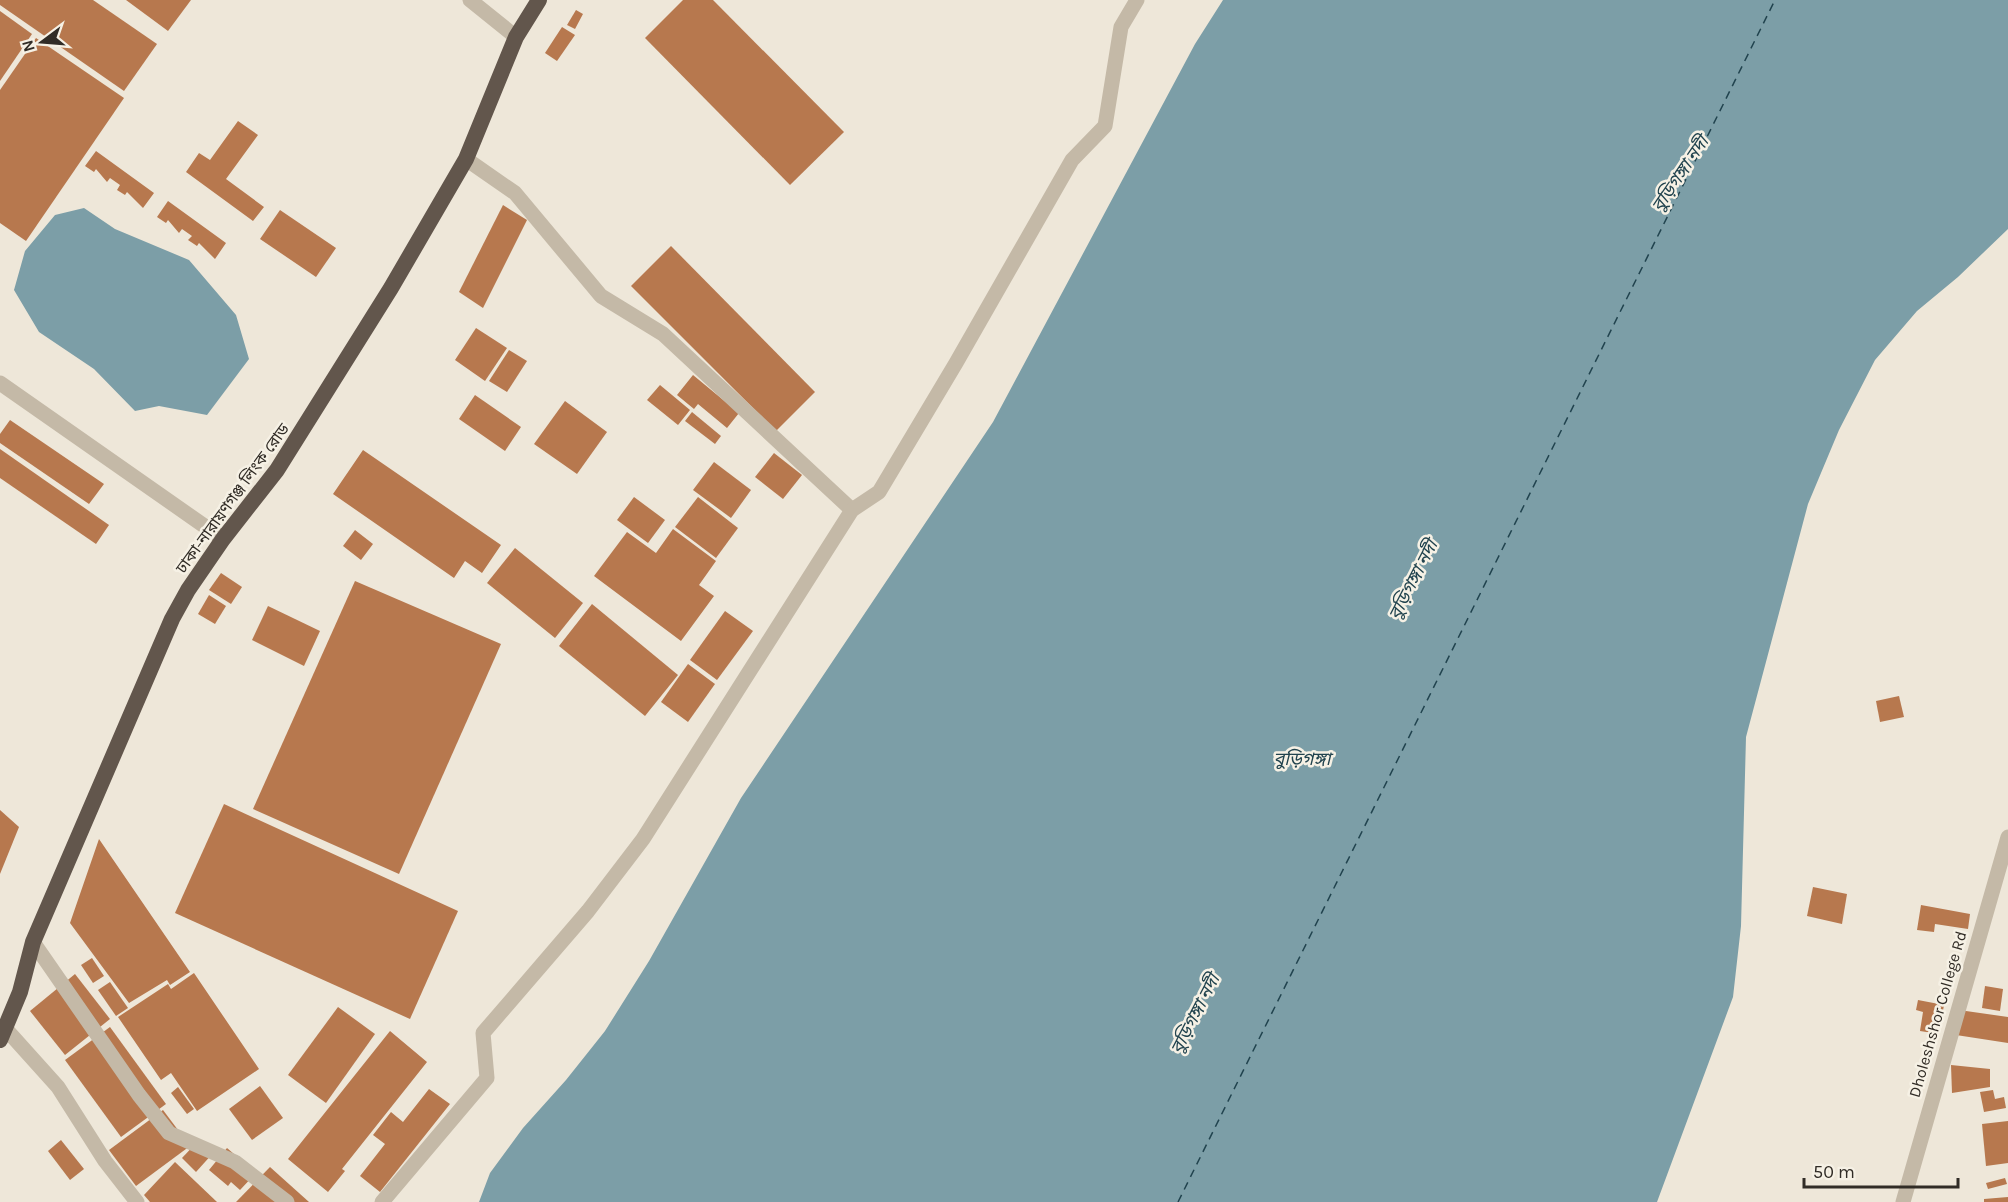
<svg xmlns="http://www.w3.org/2000/svg" width="2008" height="1202" font-family="Karla,'Noto Sans Bengali',sans-serif">
<style>
.water{fill:#7c9ea7}
.lines{fill:none;stroke-linecap:round;stroke-linejoin:round}
.ferry{stroke:#21434e;stroke-width:1.5;stroke-dasharray:8 6;stroke-linecap:butt}
.building{fill:#b7784e}
.minor{stroke:#c4b9a7;stroke-width:15}
.trunk{stroke:#62564c;stroke-width:16}
.labels{text-anchor:middle;stroke-width:5;stroke-linejoin:round;paint-order:stroke}
.street-label{font-size:16px;fill:#312c26;stroke:#f6f1e5}
.water-label{font-size:18px;font-style:italic;fill:#21434e;stroke:#f6f1e5}
</style>
<rect width="100%" height="100%" fill="#eee7d9"/>
<g class="water">
<path d="M 1223,0 L 2008,0 L 2008,229 L 1958,277 L 1917,311 L 1875,360 L 1839,430 L 1808,504 L 1746,737 L 1741,926 L 1733,997 L 1657,1202 L 479,1202 L 490,1173 L 523,1128 L 566,1080 L 605,1031 L 649,961 L 741,798 L 993,422 L 1195,44 Z"/>
<path d="M 84,208 L 115,229 L 189,260 L 236,315 L 249,359 L 207,415 L 159,406 L 135,411 L 94,369 L 39,332 L 14,290 L 25,251 L 55,215 Z"/>
</g>
<g class="lines">
<path class="ferry" d="M 1178,1202 L 1775,0"/>
</g>
<g class="building">
<path d="M 0,0 L 93,0 L 157,44 L 124,91 L 0,5 Z"/>
<path d="M 126,0 L 191,0 L 168,31 Z"/>
<path d="M 683,0 L 713,0 L 844,132 L 790,185 L 645,38 Z"/>
<path d="M 576,10 L 583,14 L 575,29 L 567,25 Z"/>
<path d="M 0,11 L 32,34 L 0,81 Z"/>
<path d="M 562,27 L 575,35 L 557,61 L 545,53 Z"/>
<path d="M 36,38 L 124,98 L 26,241 L 0,223 L 0,90 Z"/>
<path d="M 238,121 L 258,135 L 226,179 L 264,207 L 253,221 L 186,172 L 199,153 L 210,160 Z"/>
<path d="M 96,151 L 154,193 L 143,208 L 127,192 L 125,195 L 117,190 L 120,185 L 110,178 L 107,182 L 96,169 L 94,172 L 85,166 Z"/>
<path d="M 168,201 L 226,243 L 215,259 L 199,243 L 197,246 L 188,240 L 192,236 L 182,229 L 179,233 L 168,220 L 166,223 L 157,217 Z"/>
<path d="M 503,205 L 527,220 L 483,308 L 459,292 Z"/>
<path d="M 280,210 L 336,248 L 316,277 L 260,239 Z"/>
<path d="M 671,246 L 815,392 L 776,431 L 631,286 Z"/>
<path d="M 476,328 L 507,348 L 485,381 L 455,360 Z"/>
<path d="M 509,350 L 527,361 L 507,392 L 489,381 Z"/>
<path d="M 693,375 L 739,413 L 727,428 L 698,404 L 694,409 L 677,395 Z"/>
<path d="M 660,385 L 690,410 L 678,425 L 647,400 Z"/>
<path d="M 475,395 L 521,427 L 505,451 L 459,419 Z"/>
<path d="M 565,401 L 607,432 L 577,474 L 534,444 Z"/>
<path d="M 692,412 L 721,436 L 715,444 L 685,421 Z"/>
<path d="M 10,420 L 104,484 L 89,504 L 0,443 L 0,434 Z"/>
<path d="M 0,449 L 109,525 L 96,544 L 0,478 Z"/>
<path d="M 363,450 L 501,545 L 482,573 L 465,561 L 454,578 L 333,494 Z"/>
<path d="M 774,453 L 802,475 L 783,499 L 755,477 Z"/>
<path d="M 714,462 L 751,490 L 731,518 L 693,490 Z"/>
<path d="M 634,497 L 665,520 L 648,543 L 617,520 Z"/>
<path d="M 698,497 L 738,528 L 716,558 L 675,527 Z"/>
<path d="M 673,529 L 716,561 L 699,585 L 714,596 L 681,641 L 594,576 L 627,532 L 656,553 Z"/>
<path d="M 355,530 L 373,544 L 361,560 L 343,546 Z"/>
<path d="M 515,548 L 583,603 L 555,638 L 487,583 Z"/>
<path d="M 221,573 L 242,587 L 231,604 L 209,590 Z"/>
<path d="M 355,581 L 501,644 L 399,874 L 253,809 Z"/>
<path d="M 209,595 L 226,606 L 215,624 L 198,614 Z"/>
<path d="M 592,604 L 678,675 L 645,716 L 559,646 Z"/>
<path d="M 268,606 L 320,631 L 304,666 L 252,640 Z"/>
<path d="M 725,611 L 753,631 L 717,680 L 690,660 Z"/>
<path d="M 688,664 L 715,684 L 688,722 L 661,702 Z"/>
<path d="M 1899,696 L 1904,717 L 1880,722 L 1876,701 Z"/>
<path d="M 224,804 L 458,911 L 410,1019 L 175,913 Z"/>
<path d="M 0,810 L 19,827 L 0,874 Z"/>
<path d="M 99,839 L 190,972 L 170,985 L 167,980 L 129,1003 L 70,923 Z"/>
<path d="M 1813,887 L 1847,894 L 1842,924 L 1807,916 Z"/>
<path d="M 1921,905 L 1970,914 L 1968,929 L 1935,924 L 1934,932 L 1917,930 Z"/>
<path d="M 92,958 L 104,976 L 93,983 L 81,965 Z"/>
<path d="M 194,973 L 259,1069 L 197,1111 L 171,1073 L 161,1080 L 118,1017 L 168,984 L 171,989 Z"/>
<path d="M 75,974 L 110,1019 L 65,1055 L 30,1011 Z"/>
<path d="M 110,982 L 128,1008 L 116,1016 L 98,990 Z"/>
<path d="M 1985,986 L 2003,989 L 2000,1011 L 1982,1008 Z"/>
<path d="M 1918,1000 L 1944,1005 L 1939,1034 L 1920,1031 L 1923,1012 L 1916,1010 Z"/>
<path d="M 338,1007 L 375,1034 L 326,1103 L 288,1075 Z"/>
<path d="M 1959,1010 L 2008,1017 L 2008,1043 L 1956,1035 Z"/>
<path d="M 110,1027 L 166,1104 L 121,1137 L 65,1060 Z"/>
<path d="M 390,1031 L 427,1062 L 342,1169 L 345,1171 L 328,1192 L 288,1159 Z"/>
<path d="M 1951,1065 L 1990,1069 L 1990,1087 L 1952,1093 Z"/>
<path d="M 260,1086 L 283,1118 L 252,1140 L 229,1109 Z"/>
<path d="M 178,1087 L 194,1109 L 187,1114 L 171,1093 Z"/>
<path d="M 429,1089 L 450,1104 L 380,1192 L 360,1176 L 385,1144 L 373,1135 L 391,1112 L 403,1122 Z"/>
<path d="M 1993,1090 L 1995,1099 L 2004,1097 L 2006,1108 L 1984,1112 L 1980,1092 Z"/>
<path d="M 163,1110 L 190,1146 L 136,1186 L 109,1150 Z"/>
<path d="M 2008,1121 L 2008,1163 L 1986,1166 L 1982,1124 Z"/>
<path d="M 200,1139 L 214,1152 L 196,1172 L 182,1158 Z"/>
<path d="M 61,1140 L 84,1169 L 70,1180 L 48,1151 Z"/>
<path d="M 227,1148 L 256,1173 L 240,1190 L 231,1182 L 228,1186 L 209,1170 Z"/>
<path d="M 175,1162 L 217,1202 L 150,1202 L 144,1195 Z"/>
<path d="M 270,1167 L 309,1202 L 236,1202 Z"/>
<path d="M 2005,1178 L 2007,1184 L 1988,1189 L 1986,1183 Z"/>
<path d="M 2008,1197 L 2008,1202 L 1984,1202 L 1984,1199 Z"/>
</g>
<g class="lines">
<g class="minor">
<path d="M 470,0 L 516,37"/>
<path d="M 466,159 L 515,193 L 601,296 L 663,334 L 852,510"/>
<path d="M 0,383 L 223,539"/>
<path d="M 33,942 L 139,1095 L 169,1133 L 235,1162 L 287,1202"/>
<path d="M 5,1028 L 58,1087 L 105,1161 L 137,1202"/>
<path d="M 382,1202 L 487,1078 L 483,1033 L 588,911 L 643,839 L 852,510 L 879,492 L 956,363 L 1072,160 L 1105,126 L 1121,27 L 1137,0"/>
<path d="M 1903,1202 L 2008,837"/>
</g>
<path class="trunk" d="M 0,1040 L 20,992 L 33,942 L 172,619 L 188,590 L 223,539 L 277,470 L 391,288 L 466,159 L 516,37 L 539,0"/>
</g>
<g class="labels">
<g class="street-label">
<text transform="translate(232 498) rotate(-54)" y="6">ঢাকা-নারায়ণগঞ্জ লিংক রোড</text>
<text transform="translate(1937 1014) rotate(-74)" y="6">Dholeshshor College Rd</text>
</g>
<g class="water-label">
<text transform="translate(1680 174) rotate(-56)" y="6">বুড়িগঙ্গা নদী</text>
<text transform="translate(1413 580) rotate(-63)" y="6">বুড়িগঙ্গা নদী</text>
<text x="1302" y="765">বুড়িগঙ্গা</text>
<text transform="translate(1195 1014) rotate(-63)" y="6">বুড়িগঙ্গা নদী</text>
</g>
</g>
<g transform="translate(42 42) rotate(254)" stroke="#f6f1e5" stroke-width="4.5" paint-order="stroke">
<path d="M0-4.5L10 22L0 15L-10 22Z" fill="#312c26"/>
<text y="-9" font-size="16" font-weight="bold" text-anchor="middle" fill="#312c26">N</text>
</g>
<path d="M1804 1178v9h154v-9" fill="none" stroke="#312c26" stroke-width="3"/>
<text x="1813" y="1178" font-size="18" fill="#312c26" stroke="#f6f1e5" stroke-width="4.5" paint-order="stroke">50 m</text>
</svg>
